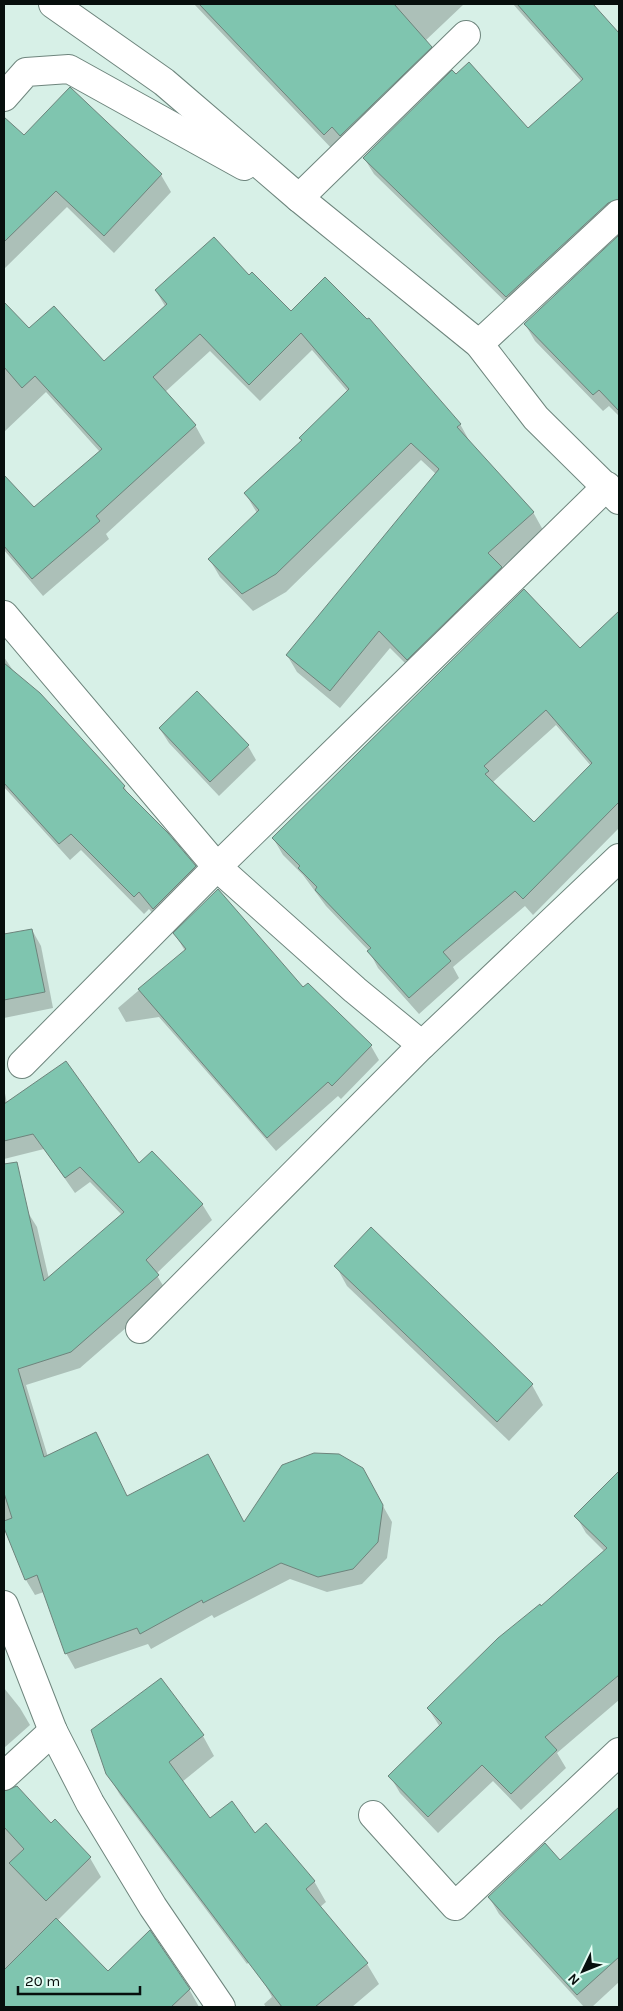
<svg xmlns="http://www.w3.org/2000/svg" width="623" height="2011" font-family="Karla,sans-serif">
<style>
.shadow{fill:#0003;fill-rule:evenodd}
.building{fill:#7fc5af;stroke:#6d847c;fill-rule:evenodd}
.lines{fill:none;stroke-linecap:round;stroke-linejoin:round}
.minor-casing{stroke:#6e857d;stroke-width:30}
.minor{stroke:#fff;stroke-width:28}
</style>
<rect width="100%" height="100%" fill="#d7f0e7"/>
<g class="shadow">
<path d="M 194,4 L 310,4 L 312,6 L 315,4 L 464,4 L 425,41 L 440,64 L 334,151 Z"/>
<path d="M 513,4 L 591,4 L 619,35 L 619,218 L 517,313 L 374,174 L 364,158 L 528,130 L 582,82 Z"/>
<path d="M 4,119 L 24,137 L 161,175 L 171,192 L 114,253 L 67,207 L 4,269 Z"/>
<path d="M 619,237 L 619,416 L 609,406 L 603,411 L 535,341 L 525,324 Z"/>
<path d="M 249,277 L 291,313 L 460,424 L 470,442 L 533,512 L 543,530 L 501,568 L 511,585 L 418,676 L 390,648 L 340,708 L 297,672 L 287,655 L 436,474 L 421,460 L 286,592 L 253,611 L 220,577 L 210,560 L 257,513 L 245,493 L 303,441 L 348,392 L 312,350 L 260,401 L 210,351 L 165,392 L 195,425 L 205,443 L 106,534 L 109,539 L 43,596 L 4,550 L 4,494 L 12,486 L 34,508 L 100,452 L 46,392 L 4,432 L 4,304 L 29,330 L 104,363 L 165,306 L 156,291 Z"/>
<path d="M 619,612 L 619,828 L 533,915 L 525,906 L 453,967 L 459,978 L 419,1014 L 378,968 L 369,951 L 326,906 L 303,875 L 283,855 L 273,838 L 580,650 ZM 556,725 L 591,766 L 534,824 L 493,782 Z"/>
<path d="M 4,657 L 14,672 L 124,786 L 129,796 L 195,867 L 205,884 L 164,926 L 149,909 L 144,914 L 81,850 L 70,860 L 4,787 Z"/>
<path d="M 160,729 L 248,746 L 256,760 L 219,796 L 169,743 Z"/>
<path d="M 32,930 L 41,946 L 53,1008 L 4,1018 L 4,936 Z"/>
<path d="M 175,934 L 303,989 L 371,1046 L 379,1060 L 341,1099 L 338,1096 L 276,1151 L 159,1017 L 126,1022 L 118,1008 L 185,951 Z"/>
<path d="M 4,1088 L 7,1104 L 139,1165 L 202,1204 L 212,1220 L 156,1274 L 167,1292 L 80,1368 L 26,1385 L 48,1457 L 127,1497 L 244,1524 L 362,1469 L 392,1522 L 387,1558 L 362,1584 L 327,1592 L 290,1579 L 214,1618 L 212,1615 L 151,1649 L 148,1644 L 75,1669 L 66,1653 L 44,1592 L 35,1595 L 26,1580 L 4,1525 L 4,1216 L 27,1211 L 37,1227 L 49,1279 L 122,1215 L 90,1182 L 75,1193 L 44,1149 L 4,1159 Z"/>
<path d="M 336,1266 L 532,1385 L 543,1405 L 509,1441 L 347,1286 Z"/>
<path d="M 610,1482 L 619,1491 L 619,1700 L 557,1753 L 566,1768 L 521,1810 L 493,1781 L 438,1833 L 400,1793 L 390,1776 L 440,1727 L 428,1708 L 605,1552 L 586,1533 L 576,1516 Z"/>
<path d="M 4,1688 L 20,1708 L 30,1725 L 4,1748 Z"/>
<path d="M 203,1736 L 214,1756 L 182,1782 L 210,1820 L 255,1835 L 314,1881 L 326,1902 L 320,1907 L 367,1964 L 379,1984 L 352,2007 L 266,2007 L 264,2004 L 272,1997 L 262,1979 L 263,1947 L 247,1964 L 120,1795 L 107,1773 Z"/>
<path d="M 17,1788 L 51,1825 L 90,1858 L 101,1877 L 57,1921 L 108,1972 L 189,1989 L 199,2007 L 4,2007 L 4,1797 Z"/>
<path d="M 616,1811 L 619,1815 L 619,1982 L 592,2007 L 584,2007 L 499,1914 L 489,1897 L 560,1861 Z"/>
</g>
<g class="building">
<path d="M 199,4 L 394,4 L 432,47 L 340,136 L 332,127 L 324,135 Z"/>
<path d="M 517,4 L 593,4 L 619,33 L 619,199 L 608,203 L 506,297 L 363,158 L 452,70 L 456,74 L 469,62 L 528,128 L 583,79 Z"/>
<path d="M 70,87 L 162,174 L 104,236 L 56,191 L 4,242 L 4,117 L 24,135 Z"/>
<path d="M 619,235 L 619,411 L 599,390 L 593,395 L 524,324 Z"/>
<path d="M 214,237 L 249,275 L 252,272 L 291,311 L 325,277 L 367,319 L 369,318 L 461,424 L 457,427 L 534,512 L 488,553 L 502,567 L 407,660 L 379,631 L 330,691 L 286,655 L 439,469 L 411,443 L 276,574 L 242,594 L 208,559 L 259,510 L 244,493 L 302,440 L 299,438 L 349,389 L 301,333 L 249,385 L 200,334 L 153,377 L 196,425 L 96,516 L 100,521 L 32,579 L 4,546 L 4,475 L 34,507 L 102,449 L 35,376 L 22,388 L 4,367 L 4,302 L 29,328 L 54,306 L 104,361 L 167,304 L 155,290 Z"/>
<path d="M 524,589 L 580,648 L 619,611 L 619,802 L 523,899 L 515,891 L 443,952 L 451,961 L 409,998 L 367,951 L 371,948 L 315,890 L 317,887 L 298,868 L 300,866 L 272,838 ZM 546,710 L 592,763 L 534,822 L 485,774 L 489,771 L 484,766 Z"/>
<path d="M 4,663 L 40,693 L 125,786 L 123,788 L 168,833 L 196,866 L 153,909 L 139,892 L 134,897 L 71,834 L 59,844 L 4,783 Z"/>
<path d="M 197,691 L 249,745 L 210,782 L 159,728 Z"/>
<path d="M 218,889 L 303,987 L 308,983 L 372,1045 L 332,1086 L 328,1082 L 267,1138 L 138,989 L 186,949 L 173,933 Z"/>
<path d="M 32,929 L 45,992 L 4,1000 L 4,934 Z"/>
<path d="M 66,1061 L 139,1163 L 152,1151 L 203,1204 L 146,1260 L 159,1275 L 71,1352 L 18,1369 L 44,1457 L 96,1432 L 127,1496 L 208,1454 L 244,1522 L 282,1465 L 314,1453 L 339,1454 L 363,1468 L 383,1505 L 378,1542 L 353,1569 L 318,1577 L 281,1563 L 203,1603 L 202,1600 L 140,1634 L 137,1628 L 65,1654 L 37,1575 L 25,1580 L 4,1528 L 4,1521 L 12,1518 L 4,1493 L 4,1164 L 17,1162 L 44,1281 L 124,1212 L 80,1167 L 65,1178 L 33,1134 L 4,1141 L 4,1104 Z"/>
<path d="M 371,1227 L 533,1384 L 497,1422 L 334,1266 Z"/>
<path d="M 619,1471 L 619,1675 L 545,1737 L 557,1750 L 511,1794 L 482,1765 L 428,1817 L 388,1776 L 442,1723 L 427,1708 L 498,1638 L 540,1604 L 541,1606 L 607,1548 L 574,1516 Z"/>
<path d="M 161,1678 L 204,1735 L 169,1762 L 210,1818 L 232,1801 L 255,1833 L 266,1823 L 315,1881 L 306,1889 L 368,1963 L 315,2007 L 282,2007 L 106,1774 L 91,1730 Z"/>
<path d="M 17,1786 L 51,1823 L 55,1819 L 91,1857 L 46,1901 L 9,1863 L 24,1849 L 4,1827 L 4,1791 Z"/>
<path d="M 619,1807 L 619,1957 L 577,1995 L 488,1897 L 545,1843 L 560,1860 Z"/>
<path d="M 56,1918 L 108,1971 L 150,1930 L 190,1989 L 171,2007 L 4,2007 L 4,1970 Z"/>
</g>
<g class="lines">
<defs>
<g id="minor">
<path d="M 53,4 L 164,82 L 299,198 L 479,344 L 536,418 L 619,500"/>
<path d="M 4,97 L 26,72 L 69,69 L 244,166"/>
<path d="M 299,198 L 466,35"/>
<path d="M 479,344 L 619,214"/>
<path d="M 4,615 L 217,867 L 355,990 L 422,1045 L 619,858"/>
<path d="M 22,1064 L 217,867 L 607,486"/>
<path d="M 140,1329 L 422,1045"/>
<path d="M 4,1605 L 53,1731 L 90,1803 L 153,1907 L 221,2007"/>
<path d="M 4,1776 L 53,1731"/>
<path d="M 373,1815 L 455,1906 L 619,1752"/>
</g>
</defs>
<use href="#minor" class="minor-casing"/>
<use href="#minor" class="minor"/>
</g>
<rect width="623" height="2011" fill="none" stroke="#070f0d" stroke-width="10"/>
<g transform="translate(583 1971) rotate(227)" stroke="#e4fdf4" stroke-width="4" paint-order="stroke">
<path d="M0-4L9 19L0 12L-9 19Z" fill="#070f0d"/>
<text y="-8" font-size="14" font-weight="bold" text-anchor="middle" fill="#070f0d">N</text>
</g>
<path d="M18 1986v8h122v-8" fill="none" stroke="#070f0d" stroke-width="2.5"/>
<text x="25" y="1986" font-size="15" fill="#070f0d" stroke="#e4fdf4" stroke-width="4" paint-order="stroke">20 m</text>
</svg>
